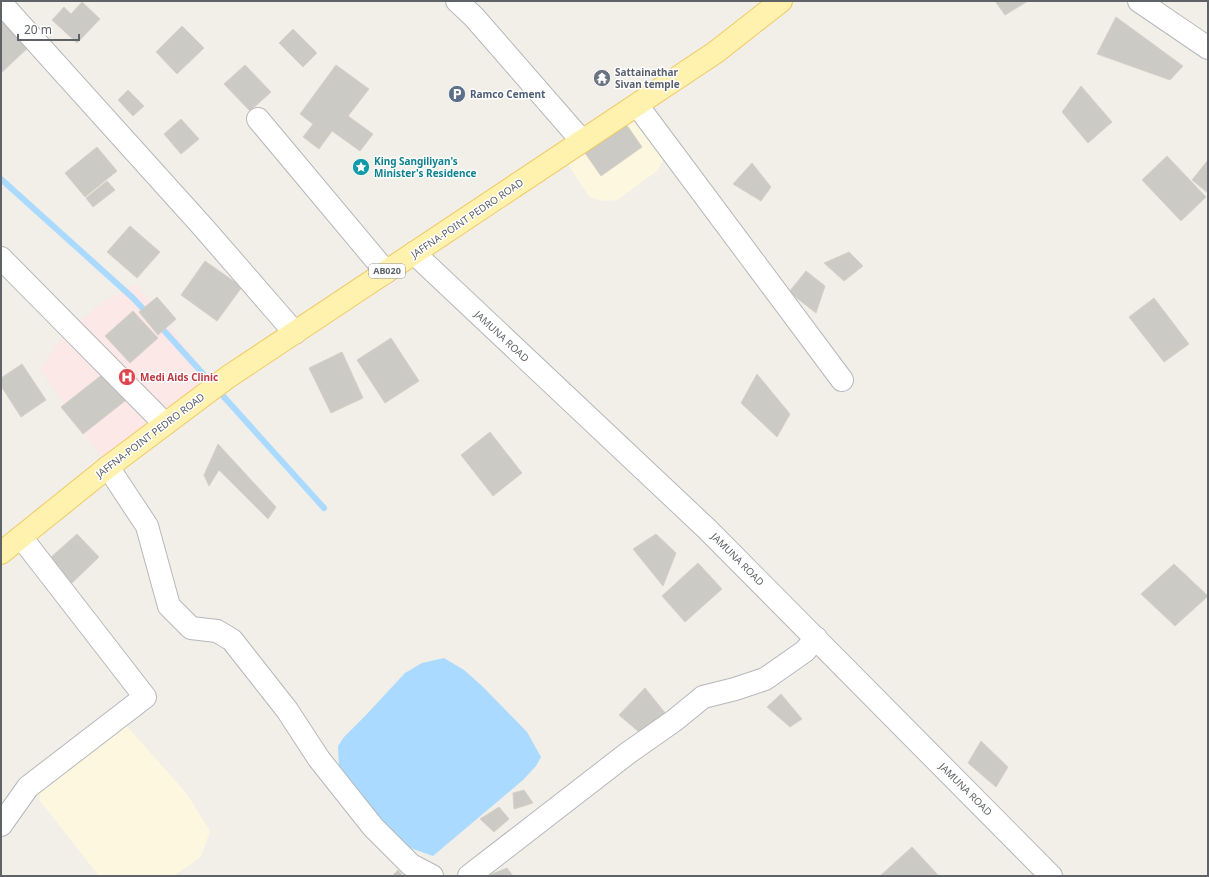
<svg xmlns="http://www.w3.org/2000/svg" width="1209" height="877" font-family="'Noto Sans',sans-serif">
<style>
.commercial{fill:#fef7e0}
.medical{fill:#fce8e6}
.water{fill:#aadaff}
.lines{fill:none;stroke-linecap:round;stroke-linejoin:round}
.stream{stroke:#aadaff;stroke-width:6}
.building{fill:#cccac5;stroke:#d6d1c6}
.minor-casing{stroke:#b5b8bc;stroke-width:24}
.major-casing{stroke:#f2c960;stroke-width:24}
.minor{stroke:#fff;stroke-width:22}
.major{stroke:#fff2af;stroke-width:22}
.labels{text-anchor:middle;stroke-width:3;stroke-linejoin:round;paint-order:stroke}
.shield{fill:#fff;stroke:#8f9295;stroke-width:1}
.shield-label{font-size:9px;font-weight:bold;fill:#5f6368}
.worship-label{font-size:10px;font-weight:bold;fill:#5b616d;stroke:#fff;text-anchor:start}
.service-label{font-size:10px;font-weight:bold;fill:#4e5e75;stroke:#fff;text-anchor:start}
.culture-label{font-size:10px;font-weight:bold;fill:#0d838f;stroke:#fff;text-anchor:start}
.street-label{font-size:10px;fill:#5f6368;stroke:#fff}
.health-label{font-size:10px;font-weight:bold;fill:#be3a42;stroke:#fff;text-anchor:start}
</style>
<rect width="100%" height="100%" fill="#f1efe8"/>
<g class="commercial">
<path d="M 637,105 L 663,160 L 657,171 L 617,200 L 604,201 L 589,197 L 562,155 Z"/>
<path d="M 115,719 L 127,726 L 187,794 L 210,831 L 201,857 L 174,876 L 99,876 L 40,801 L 39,788 Z"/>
</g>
<path class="medical" d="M 136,284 L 216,386 L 108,467 L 40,369 L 59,342 L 82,319 L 107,299 Z"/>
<path class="water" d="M 444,658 L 464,670 L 482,686 L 527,732 L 541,757 L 536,766 L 523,780 L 433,856 L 402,845 L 380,822 L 339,769 L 338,746 L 344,737 L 366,715 L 405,673 L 422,663 Z"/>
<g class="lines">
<g class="stream">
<path d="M 1,179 L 133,298 L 148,314"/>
<path d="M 159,325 L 324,508"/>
</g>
</g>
<g class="building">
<path d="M 995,1 L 1028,1 L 1005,15 Z"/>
<path d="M 82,2 L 100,19 L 77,43 L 52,20 L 64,7 L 71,14 Z"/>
<path d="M 1116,17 L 1183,66 L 1170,80 L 1097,54 Z"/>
<path d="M 4,18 L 32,44 L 1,73 L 1,21 Z"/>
<path d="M 182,26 L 204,48 L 177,74 L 156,52 Z"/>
<path d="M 293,29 L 317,53 L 303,67 L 279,43 Z"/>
<path d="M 245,65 L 271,92 L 250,111 L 224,84 Z"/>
<path d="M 336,65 L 369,89 L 348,116 L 373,134 L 360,151 L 332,131 L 319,149 L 303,137 L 313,124 L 300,114 Z"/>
<path d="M 1081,86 L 1112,122 L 1088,143 L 1062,112 Z"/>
<path d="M 128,90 L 144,106 L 133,116 L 118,100 Z"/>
<path d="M 181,119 L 199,139 L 181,154 L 164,134 Z"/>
<path d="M 626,124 L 642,147 L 601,176 L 585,153 Z"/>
<path d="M 97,147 L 117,171 L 85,197 L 65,173 Z"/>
<path d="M 1167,156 L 1206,197 L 1181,221 L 1142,180 Z"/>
<path d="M 1208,160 L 1208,193 L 1192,180 Z"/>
<path d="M 752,163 L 771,187 L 761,201 L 733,184 Z"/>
<path d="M 107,181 L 115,190 L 93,207 L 86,198 Z"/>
<path d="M 130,226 L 160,252 L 137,278 L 107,252 Z"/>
<path d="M 849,252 L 863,266 L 844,281 L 824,263 Z"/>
<path d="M 205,261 L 242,287 L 217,321 L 181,295 Z"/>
<path d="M 806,271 L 825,286 L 816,313 L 789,292 Z"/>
<path d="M 157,297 L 176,319 L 158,335 L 139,312 Z"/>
<path d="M 1154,298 L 1189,344 L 1164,362 L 1129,317 Z"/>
<path d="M 133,311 L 158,338 L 130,363 L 105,336 Z"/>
<path d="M 391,338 L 419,381 L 385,403 L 357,360 Z"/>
<path d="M 342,352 L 363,398 L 331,413 L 309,368 Z"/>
<path d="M 22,364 L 46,400 L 21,417 L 1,386 L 1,378 Z"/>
<path d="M 108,370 L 130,397 L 83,434 L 61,407 Z"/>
<path d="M 757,374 L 790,414 L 777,437 L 741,403 Z"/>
<path d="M 490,432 L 522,473 L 493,496 L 461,455 Z"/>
<path d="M 218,444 L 276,507 L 268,519 L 219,470 L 209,486 L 204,475 Z"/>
<path d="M 77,534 L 99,557 L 71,584 L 50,558 Z"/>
<path d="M 656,534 L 676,553 L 663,586 L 633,549 Z"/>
<path d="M 698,563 L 722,589 L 685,622 L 662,596 Z"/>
<path d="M 1174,564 L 1208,596 L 1175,626 L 1141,594 Z"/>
<path d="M 645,688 L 666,714 L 646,738 L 619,715 Z"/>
<path d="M 781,694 L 802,719 L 790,727 L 767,707 Z"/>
<path d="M 981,741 L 1008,767 L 996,787 L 968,763 Z"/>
<path d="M 524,790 L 533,803 L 514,809 L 513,793 Z"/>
<path d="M 499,807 L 509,819 L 494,832 L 480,819 Z"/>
<path d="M 912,847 L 938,875 L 880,876 Z"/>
<path d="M 507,868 L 513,876 L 487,876 Z"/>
<path d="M 398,870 L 403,876 L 392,876 Z"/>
</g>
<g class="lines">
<defs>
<g id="minor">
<path d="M 457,1 L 474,17 L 582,141"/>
<path d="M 1139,1 L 1208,48"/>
<path d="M 1,3 L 203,227 L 295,333"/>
<path d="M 637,105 L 842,380"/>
<path d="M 258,119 L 386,272"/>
<path d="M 414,253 L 707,529 L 1051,876"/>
<path d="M 1,258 L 165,424"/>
<path d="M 108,467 L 147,526 L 169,606 L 191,628 L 217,631 L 232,640 L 287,710 L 319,759 L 373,827 L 411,865 L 432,876"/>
<path d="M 1,825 L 28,787 L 145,697 L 21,537"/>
<path d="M 469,876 L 628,753 L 675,720 L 703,697 L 735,689 L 765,679 L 805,651 L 816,638"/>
</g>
<path id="major" d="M 1,553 L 108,467 L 228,377 L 716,52 L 781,1"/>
</defs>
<use href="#minor" class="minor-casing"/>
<use href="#major" class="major-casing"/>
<use href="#minor" class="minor"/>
<use href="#major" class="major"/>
</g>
<defs>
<symbol id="temple-disc" viewBox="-11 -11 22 22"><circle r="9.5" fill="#6b7280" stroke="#fff"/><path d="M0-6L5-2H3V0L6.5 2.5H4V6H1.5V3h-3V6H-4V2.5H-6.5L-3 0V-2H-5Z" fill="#fff"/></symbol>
<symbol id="parking-disc" viewBox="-11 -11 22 22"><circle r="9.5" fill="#5c6f8a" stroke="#fff"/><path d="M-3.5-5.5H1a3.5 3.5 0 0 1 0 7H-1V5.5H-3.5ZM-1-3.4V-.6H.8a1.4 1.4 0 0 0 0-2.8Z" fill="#fff"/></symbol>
<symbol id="sight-disc" viewBox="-11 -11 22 22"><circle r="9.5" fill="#0f9aa8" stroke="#fff"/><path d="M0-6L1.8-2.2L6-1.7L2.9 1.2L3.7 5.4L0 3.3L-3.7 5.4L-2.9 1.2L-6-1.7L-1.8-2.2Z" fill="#fff"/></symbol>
<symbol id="hospital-disc" viewBox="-11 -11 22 22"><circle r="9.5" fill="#e0444e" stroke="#fff"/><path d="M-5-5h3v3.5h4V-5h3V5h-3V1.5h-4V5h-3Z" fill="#fff"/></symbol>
</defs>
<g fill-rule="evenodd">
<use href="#temple-disc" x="592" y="68" width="20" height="20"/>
<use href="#parking-disc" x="447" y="84" width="20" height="20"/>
<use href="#sight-disc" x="351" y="157" width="20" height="20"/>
<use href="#hospital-disc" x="117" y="367" width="20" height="20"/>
</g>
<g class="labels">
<rect class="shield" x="369" y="264" width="36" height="14" rx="3"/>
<g class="shield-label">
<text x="387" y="274">AB020</text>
</g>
<g class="worship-label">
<text x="615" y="76">Sattainathar<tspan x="615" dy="12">Sivan temple</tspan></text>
</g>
<g class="service-label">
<text x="470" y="98">Ramco Cement</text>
</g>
<g class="culture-label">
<text x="374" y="165">King Sangiliyan's<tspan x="374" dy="12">Minister's Residence</tspan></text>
</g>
<g class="street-label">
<text transform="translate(467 218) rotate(-34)" y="4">JAFFNA-POINT PEDRO ROAD</text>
<text transform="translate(502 336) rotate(43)" y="4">JAMUNA ROAD</text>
<text transform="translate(150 435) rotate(-37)" y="4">JAFFNA-POINT PEDRO ROAD</text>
<text transform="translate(738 559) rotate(45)" y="4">JAMUNA ROAD</text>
<text transform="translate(966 789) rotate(45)" y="4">JAMUNA ROAD</text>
</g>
<g class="health-label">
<text x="140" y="381">Medi Aids Clinic</text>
</g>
</g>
<rect width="1209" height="877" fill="none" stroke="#5f6368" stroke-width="4"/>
<path d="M18 34v6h61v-6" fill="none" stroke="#5f6368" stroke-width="2"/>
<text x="24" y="34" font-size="12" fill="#5f6368" stroke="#ffffff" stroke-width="3" paint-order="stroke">20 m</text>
</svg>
